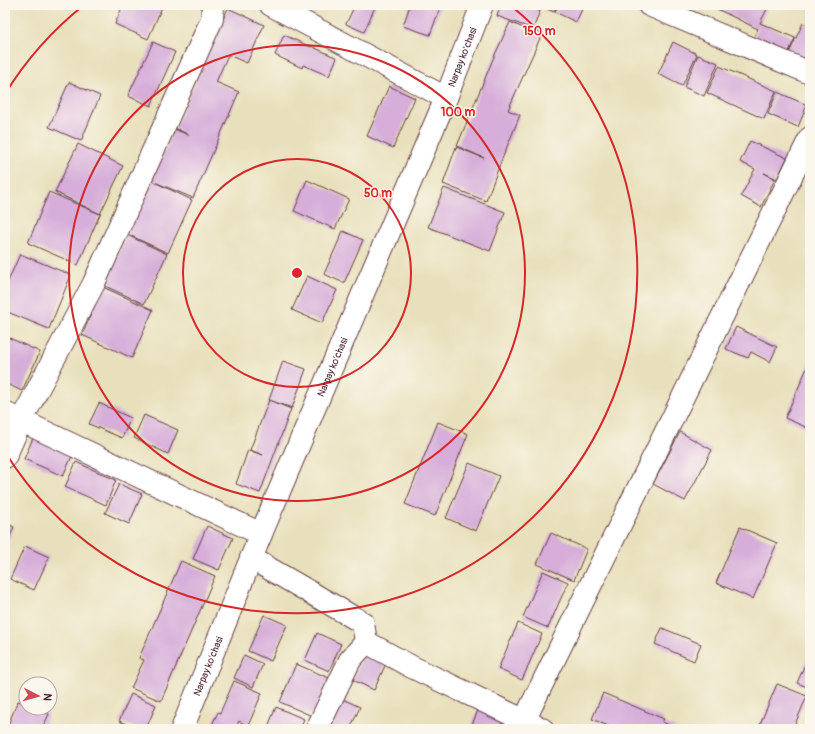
<svg xmlns="http://www.w3.org/2000/svg" width="815" height="734" font-family="Pangolin,sans-serif">
<style>
.building{fill:#d6aed9}
.lines{fill:none;stroke-linecap:round;stroke-linejoin:round}
.minor-casing{stroke:#623c41;stroke-width:24}
.major-casing{stroke:#623c41;stroke-width:24}
.minor{stroke:#fff;stroke-width:22}
.major{stroke:#fff;stroke-width:22}
.ring{fill:none;stroke:#d62828;stroke-width:2}
.labels{text-anchor:middle;stroke-width:3;stroke-linejoin:round;paint-order:stroke}
.street-label{font-size:10px;fill:#4a1f2b;stroke:#fbf7ec}
.centre{fill:#d62828;stroke:#fbf7ec;stroke-width:2}
.ring-label{font-size:12px;text-anchor:middle;font-weight:bold;fill:#d62828;stroke:#fbf7ec;stroke-width:3;stroke-linejoin:round;paint-order:stroke}
</style>
<rect width="100%" height="100%" fill="#fbf7ec"/>
<filter id="ink" filterUnits="userSpaceOnUse"><feTurbulence type="fractalNoise" baseFrequency=".025" numOctaves="2"/><feDisplacementMap in="SourceGraphic" scale="8" xChannelSelector="R" yChannelSelector="G"/><feConvolveMatrix kernelMatrix="1 2 1 2 8 2 1 2 1" color-interpolation-filters="sRGB"/></filter>
<filter id="wash" filterUnits="userSpaceOnUse"><feTurbulence type="fractalNoise" baseFrequency=".012" numOctaves="4" result="noise"/><feDisplacementMap in="SourceGraphic" scale="16" xChannelSelector="R" yChannelSelector="G"/><feGaussianBlur stdDeviation="0.9" result="paint"/><feColorMatrix in="noise" values="0 0 0 0 0 0 0 0 0 0 0 0 0 0 0 0 0 1.4 0 .05"/><feComposite in="paint" operator="in"/></filter>
<g filter="url(#wash)">
<rect width="100%" height="100%" fill="#e8e0bc"/>
<g id="blocks">
<g class="building">
<path d="M 123,5 L 163,5 L 148,39 L 115,24 Z"/>
<path d="M 355,5 L 376,5 L 364,32 L 346,24 Z"/>
<path d="M 410,5 L 441,5 L 430,35 L 403,26 Z"/>
<path d="M 501,5 L 524,5 L 540,11 L 533,29 L 497,16 Z"/>
<path d="M 537,5 L 557,5 L 554,12 Z"/>
<path d="M 558,5 L 584,5 L 576,22 L 555,12 Z"/>
<path d="M 716,5 L 769,5 L 760,23 L 795,38 L 788,54 L 753,39 L 758,29 L 715,8 Z"/>
<path d="M 228,8 L 264,25 L 247,63 L 228,55 L 216,82 L 239,92 L 193,198 L 152,181 L 174,129 L 189,135 L 175,128 Z"/>
<path d="M 510,22 L 541,36 L 508,110 L 520,115 L 500,164 L 486,201 L 443,184 L 456,147 L 484,158 L 457,146 L 493,59 Z"/>
<path d="M 803,23 L 810,27 L 810,65 L 788,55 Z"/>
<path d="M 284,35 L 311,47 L 311,46 L 337,58 L 329,76 L 303,65 L 302,68 L 275,55 Z"/>
<path d="M 153,42 L 175,52 L 151,106 L 128,96 Z"/>
<path d="M 673,42 L 697,54 L 682,86 L 658,74 Z"/>
<path d="M 698,55 L 718,63 L 704,96 L 684,87 Z"/>
<path d="M 719,66 L 776,91 L 764,119 L 707,93 Z"/>
<path d="M 69,82 L 100,96 L 81,141 L 49,127 Z"/>
<path d="M 389,86 L 415,98 L 393,148 L 367,136 Z"/>
<path d="M 777,92 L 807,105 L 798,127 L 768,114 Z"/>
<path d="M 750,141 L 787,158 L 777,179 L 764,173 L 775,179 L 761,207 L 741,196 L 755,169 L 740,162 Z"/>
<path d="M 78,144 L 123,166 L 100,214 L 55,192 Z"/>
<path d="M 307,180 L 349,199 L 335,229 L 294,211 Z"/>
<path d="M 152,181 L 192,200 L 168,253 L 127,234 Z"/>
<path d="M 444,188 L 505,212 L 490,251 L 428,227 Z"/>
<path d="M 49,192 L 100,214 L 78,265 L 28,243 Z"/>
<path d="M 343,231 L 363,240 L 344,283 L 324,274 Z"/>
<path d="M 127,235 L 167,254 L 144,304 L 103,285 Z"/>
<path d="M 20,254 L 71,275 L 49,329 L 5,311 L 5,288 Z"/>
<path d="M 307,276 L 337,290 L 322,323 L 292,310 Z"/>
<path d="M 103,287 L 153,310 L 132,358 L 82,335 Z"/>
<path d="M 736,327 L 777,347 L 770,362 L 751,352 L 748,358 L 726,349 Z"/>
<path d="M 5,336 L 40,352 L 22,391 L 5,383 Z"/>
<path d="M 283,361 L 306,369 L 292,408 L 269,400 Z"/>
<path d="M 810,361 L 810,429 L 785,418 Z"/>
<path d="M 269,400 L 291,409 L 260,493 L 236,484 L 248,450 L 263,455 L 250,450 Z"/>
<path d="M 99,403 L 131,418 L 122,438 L 89,424 Z"/>
<path d="M 144,415 L 178,430 L 168,454 L 134,438 Z"/>
<path d="M 438,422 L 468,434 L 435,516 L 405,504 Z"/>
<path d="M 680,432 L 712,450 L 685,501 L 653,484 Z"/>
<path d="M 33,438 L 72,456 L 63,476 L 24,459 Z"/>
<path d="M 76,462 L 116,480 L 106,505 L 65,487 Z"/>
<path d="M 469,463 L 499,476 L 476,531 L 446,518 Z"/>
<path d="M 119,484 L 142,494 L 129,524 L 105,513 Z"/>
<path d="M 5,523 L 14,527 L 5,548 Z"/>
<path d="M 207,526 L 233,538 L 219,570 L 193,559 Z"/>
<path d="M 740,527 L 777,543 L 753,599 L 716,583 Z"/>
<path d="M 551,533 L 587,549 L 574,580 L 537,564 Z"/>
<path d="M 25,546 L 49,557 L 34,590 L 10,579 Z"/>
<path d="M 181,561 L 215,576 L 161,701 L 131,688 L 144,660 L 139,658 Z"/>
<path d="M 543,571 L 568,582 L 548,628 L 523,617 Z"/>
<path d="M 264,615 L 287,625 L 271,661 L 248,651 Z"/>
<path d="M 518,623 L 542,634 L 522,680 L 498,669 Z"/>
<path d="M 662,628 L 701,644 L 694,661 L 655,644 Z"/>
<path d="M 317,633 L 341,644 L 329,671 L 305,660 Z"/>
<path d="M 366,649 L 388,659 L 374,690 L 353,680 Z"/>
<path d="M 810,653 L 810,688 L 797,683 Z"/>
<path d="M 244,655 L 263,664 L 253,687 L 234,678 Z"/>
<path d="M 296,664 L 329,678 L 312,716 L 280,702 Z"/>
<path d="M 234,681 L 262,693 L 248,726 L 239,721 L 235,729 L 210,729 L 218,712 L 220,713 Z"/>
<path d="M 777,684 L 807,696 L 793,729 L 758,729 Z"/>
<path d="M 603,693 L 664,719 L 662,722 L 678,729 L 615,729 L 592,719 Z"/>
<path d="M 131,694 L 156,705 L 146,729 L 139,729 L 119,721 Z"/>
<path d="M 340,698 L 360,707 L 350,729 L 326,729 Z"/>
<path d="M 18,701 L 26,704 L 26,708 L 35,708 L 49,714 L 42,729 L 18,729 L 8,725 Z"/>
<path d="M 276,707 L 304,719 L 300,729 L 267,729 Z"/>
<path d="M 479,708 L 503,719 L 499,729 L 470,729 Z"/>
</g>
</g>
</g>
<g filter="url(#ink)">
<use href="#blocks" fill-opacity="0" stroke="#623c41" stroke-width="1"/>
<g class="lines">
<defs>
<g id="minor">
<path d="M 271,5 L 446,98"/>
<path d="M 649,5 L 810,73"/>
<path d="M 5,413 L 261,534"/>
<path d="M 5,457 L 21,421 L 94,283 L 212,19 L 213,5"/>
<path d="M 251,558 L 363,623 L 366,642 L 412,667 L 542,729"/>
<path d="M 317,729 L 350,660 L 366,642"/>
<path d="M 520,729 L 810,138"/>
</g>
<g id="major">
<path id="s1" d="M 182,729 L 261,534 L 446,98 L 482,5"/>
</g>
</defs>
<use href="#minor" class="minor-casing"/>
<use href="#major" class="major-casing"/>
<use href="#minor" class="minor"/>
<use href="#major" class="major"/>
</g>
</g>
<g class="ring">
<circle cx="297" cy="273" r="114"/>
<circle cx="297" cy="273" r="228"/>
<path d="M5 94A342 342 0 0 1 84 5M510 5A342 342 0 1 1 5 452"/>
</g>
<g class="labels">
<g class="street-label">
<text dy="4" stroke="none"><textPath href="#s1" startOffset="728">Narpay ko'chasi</textPath></text>
<text dy="4" stroke="none"><textPath href="#s1" startOffset="392">Narpay ko'chasi</textPath></text>
<text dy="4" stroke="none"><textPath href="#s1" startOffset="68">Narpay ko'chasi</textPath></text>
</g>
</g>
<circle cx="297" cy="273" r="6" class="centre"/>
<g class="ring-label">
<text x="539" y="35">150 m</text>
<text x="458" y="116">100 m</text>
<text x="378" y="197">50 m</text>
</g>
<rect width="815" height="734" fill="none" stroke="#fbf7ec" stroke-width="20"/>
<g transform="translate(38 696) rotate(96)"><circle r="19" fill="#fbf7ec" stroke="#b4a19f"/>
<path d="M0-3L7 15L0 10L-7 15Z" fill="#d1495b"/>
<text y="-6" font-size="11" font-weight="bold" text-anchor="middle" fill="#4a1f2b">N</text>
</g>
</svg>
